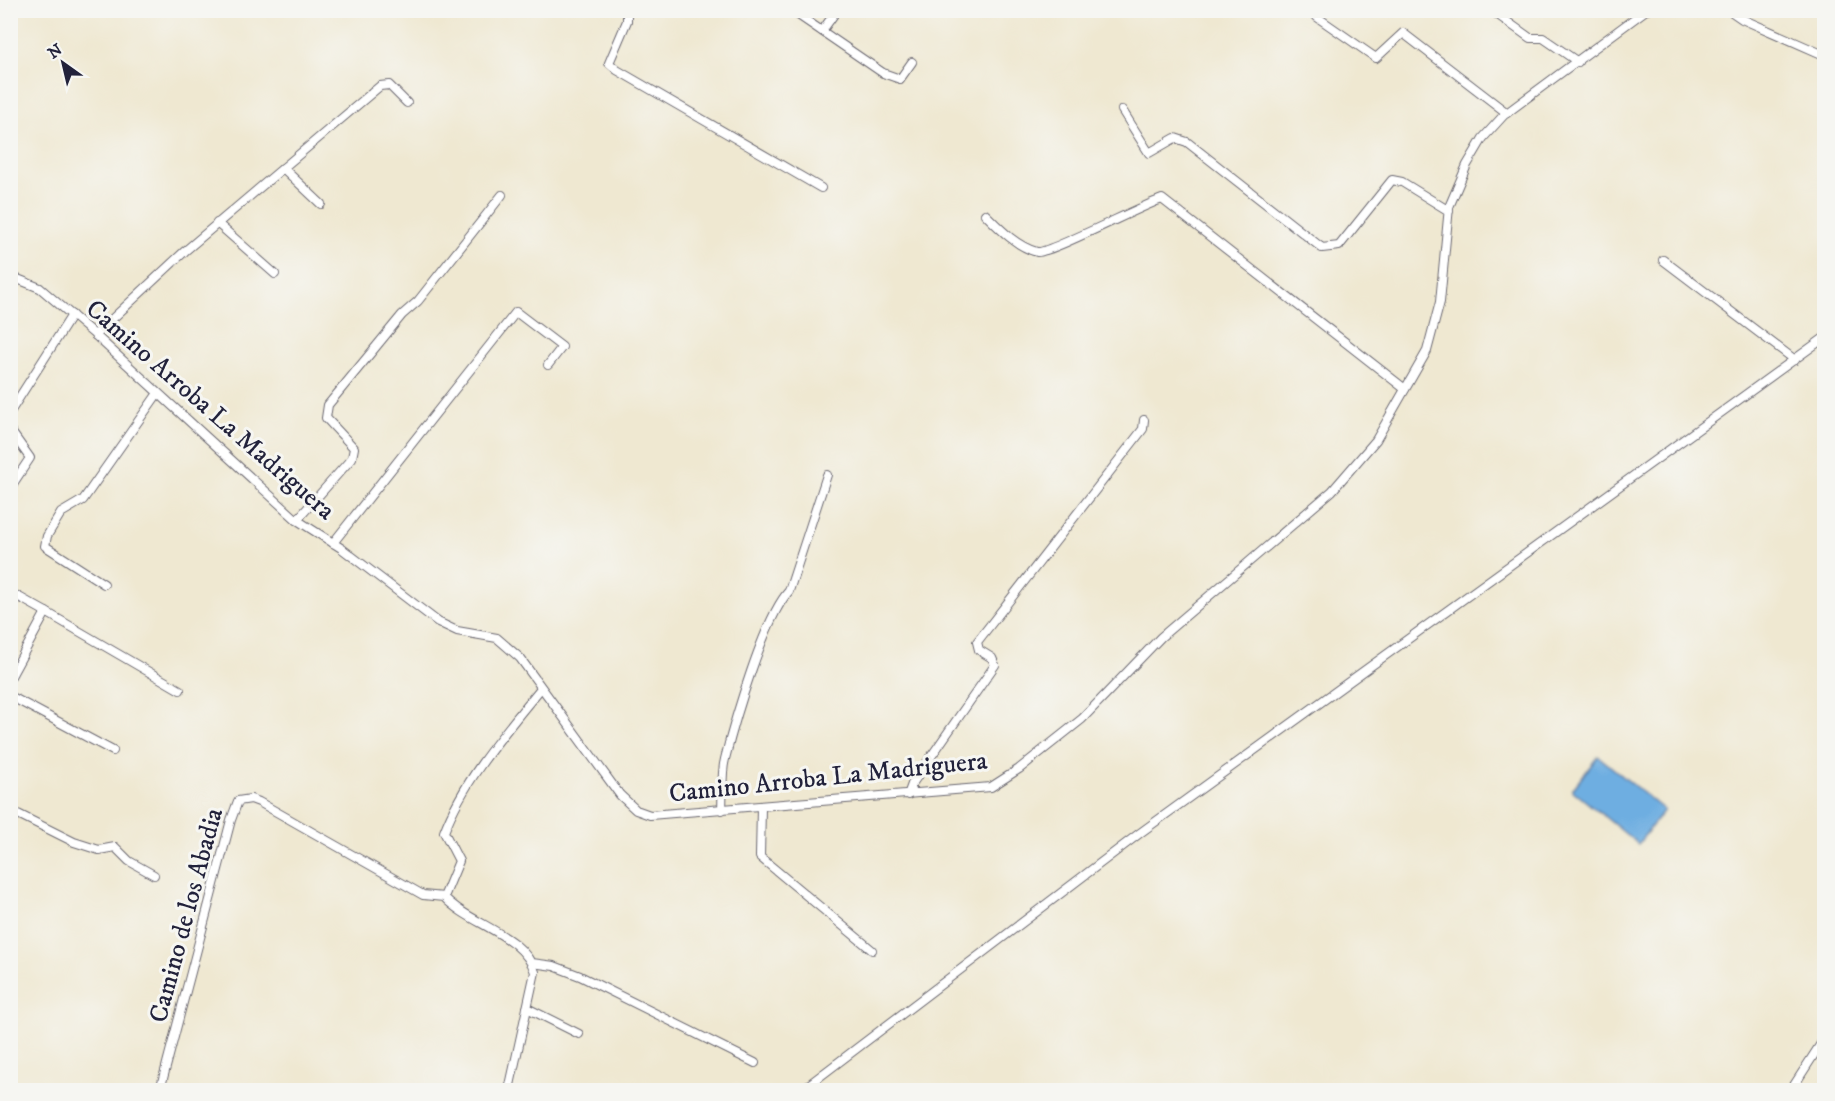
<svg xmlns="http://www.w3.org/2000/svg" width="1835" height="1101" font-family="'IM FELL DW Pica',serif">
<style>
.water{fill:#6eaee1;stroke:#48688e;stroke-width:1.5}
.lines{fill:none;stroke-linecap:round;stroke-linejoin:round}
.minor-casing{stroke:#6a6770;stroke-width:10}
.minor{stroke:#fff;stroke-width:8}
.labels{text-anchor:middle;stroke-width:6;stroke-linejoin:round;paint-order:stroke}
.street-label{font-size:26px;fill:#22223b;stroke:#f6f6f2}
</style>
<rect width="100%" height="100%" fill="#f6f6f2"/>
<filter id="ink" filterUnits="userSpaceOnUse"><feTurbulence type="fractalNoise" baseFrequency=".0167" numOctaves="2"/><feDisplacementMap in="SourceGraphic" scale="12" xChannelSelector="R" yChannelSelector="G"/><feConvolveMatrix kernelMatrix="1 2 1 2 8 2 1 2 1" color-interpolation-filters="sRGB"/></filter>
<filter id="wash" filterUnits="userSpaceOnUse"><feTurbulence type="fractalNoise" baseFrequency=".008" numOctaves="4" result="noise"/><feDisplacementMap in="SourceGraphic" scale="24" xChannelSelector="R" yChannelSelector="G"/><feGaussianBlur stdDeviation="1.35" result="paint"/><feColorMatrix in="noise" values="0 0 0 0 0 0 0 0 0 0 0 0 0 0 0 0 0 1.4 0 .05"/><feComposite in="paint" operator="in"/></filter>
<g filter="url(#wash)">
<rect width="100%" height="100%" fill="#efe8d1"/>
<path class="water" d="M 1598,756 L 1664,810 L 1638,844 L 1572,790 Z"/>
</g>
<g filter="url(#ink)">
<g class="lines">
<defs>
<g id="minor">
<path d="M 627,10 L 627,21 L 609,63 L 617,70 L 821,188"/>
<path d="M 791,10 L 883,73 L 900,79 L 912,62"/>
<path d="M 1491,10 L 1530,38 L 1543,38 L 1578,62"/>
<path d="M 1729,10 L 1742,19 L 1824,55"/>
<path d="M 10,13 L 13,10"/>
<path d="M 1317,17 L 1376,58 L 1403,33 L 1507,113"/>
<path d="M 822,31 L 837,10"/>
<path d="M 1122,110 L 1149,153 L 1175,138 L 1187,142 L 1322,248 L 1339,246 L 1392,180 L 1402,182 L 1449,211"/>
<path d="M 283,168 L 321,204"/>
<path d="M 985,214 C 1000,229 1016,246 1037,252 C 1048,254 1141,206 1162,199 L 1405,389"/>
<path d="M 217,223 L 275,274"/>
<path d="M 1663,260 L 1795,360"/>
<path d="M 10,276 L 40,288 L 95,335 L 297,520 L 341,548 L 438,622 L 457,631 L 497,638 L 520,658 L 620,795 L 636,810 L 650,815 L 991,787 L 1019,769 L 1082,719 L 1161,637 L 1332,491 L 1376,440 L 1427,351 L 1440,302 L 1449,207 L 1467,165 L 1483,138 L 1504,115 L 1646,10"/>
<path d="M 95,335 L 185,251 L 380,86 L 389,85 L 407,103"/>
<path d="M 10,412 L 72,315"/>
<path d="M 10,430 L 30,458 L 10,488"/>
<path d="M 297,520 L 352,458 L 354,448 L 326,418 L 328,405 L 402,315 L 418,301 L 502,195"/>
<path d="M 333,543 L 516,312 L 562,347 L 548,365"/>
<path d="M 104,584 L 45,546 L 47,536 L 61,513 L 83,500 L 158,393"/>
<path d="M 10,592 L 46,612"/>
<path d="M 10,678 L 46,612 L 180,690"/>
<path d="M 10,696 L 113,751"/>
<path d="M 908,795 L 912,784 L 995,665 L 992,658 L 979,650 L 977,642 L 1143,429 L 1144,420"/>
<path d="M 761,807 L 760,857 L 872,950"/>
<path d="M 10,810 L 74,842 L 99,850 L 115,847 L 129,861 L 154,875"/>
<path d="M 722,810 C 723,794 721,774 725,759 C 734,722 765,616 789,591 L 827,475"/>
<path d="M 444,897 L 459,861 L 444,832 C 464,779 506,731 541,688"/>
<path d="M 532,963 L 554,966 L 580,976 L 755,1063"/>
<path d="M 527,1008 L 579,1034"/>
<path d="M 689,1087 L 697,1090"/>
<path d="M 160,1090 L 231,820 L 238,801 L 251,799 L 259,802 L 423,895 L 444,897 C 470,925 523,934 535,972 L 509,1090"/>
<path d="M 802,1090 L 1140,833 L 1824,338"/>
<path d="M 1791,1090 L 1824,1039"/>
</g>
</defs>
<use href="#minor" class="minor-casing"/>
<use href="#minor" class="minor"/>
</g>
</g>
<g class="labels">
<g class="street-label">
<text transform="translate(211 409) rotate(41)" y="9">Camino Arroba La Madriguera</text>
<text transform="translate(828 776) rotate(-6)" y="9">Camino Arroba La Madriguera</text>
<text transform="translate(185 915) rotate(-75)" y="9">Camino de los Abadia</text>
</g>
</g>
<rect width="1835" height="1101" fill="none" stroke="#f6f6f2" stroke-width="36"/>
<g transform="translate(63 63) rotate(326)" stroke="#f6f6f2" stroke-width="4.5" paint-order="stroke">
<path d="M0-4.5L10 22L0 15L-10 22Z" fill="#22223b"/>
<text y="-9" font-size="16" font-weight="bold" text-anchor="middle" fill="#22223b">N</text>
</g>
</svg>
